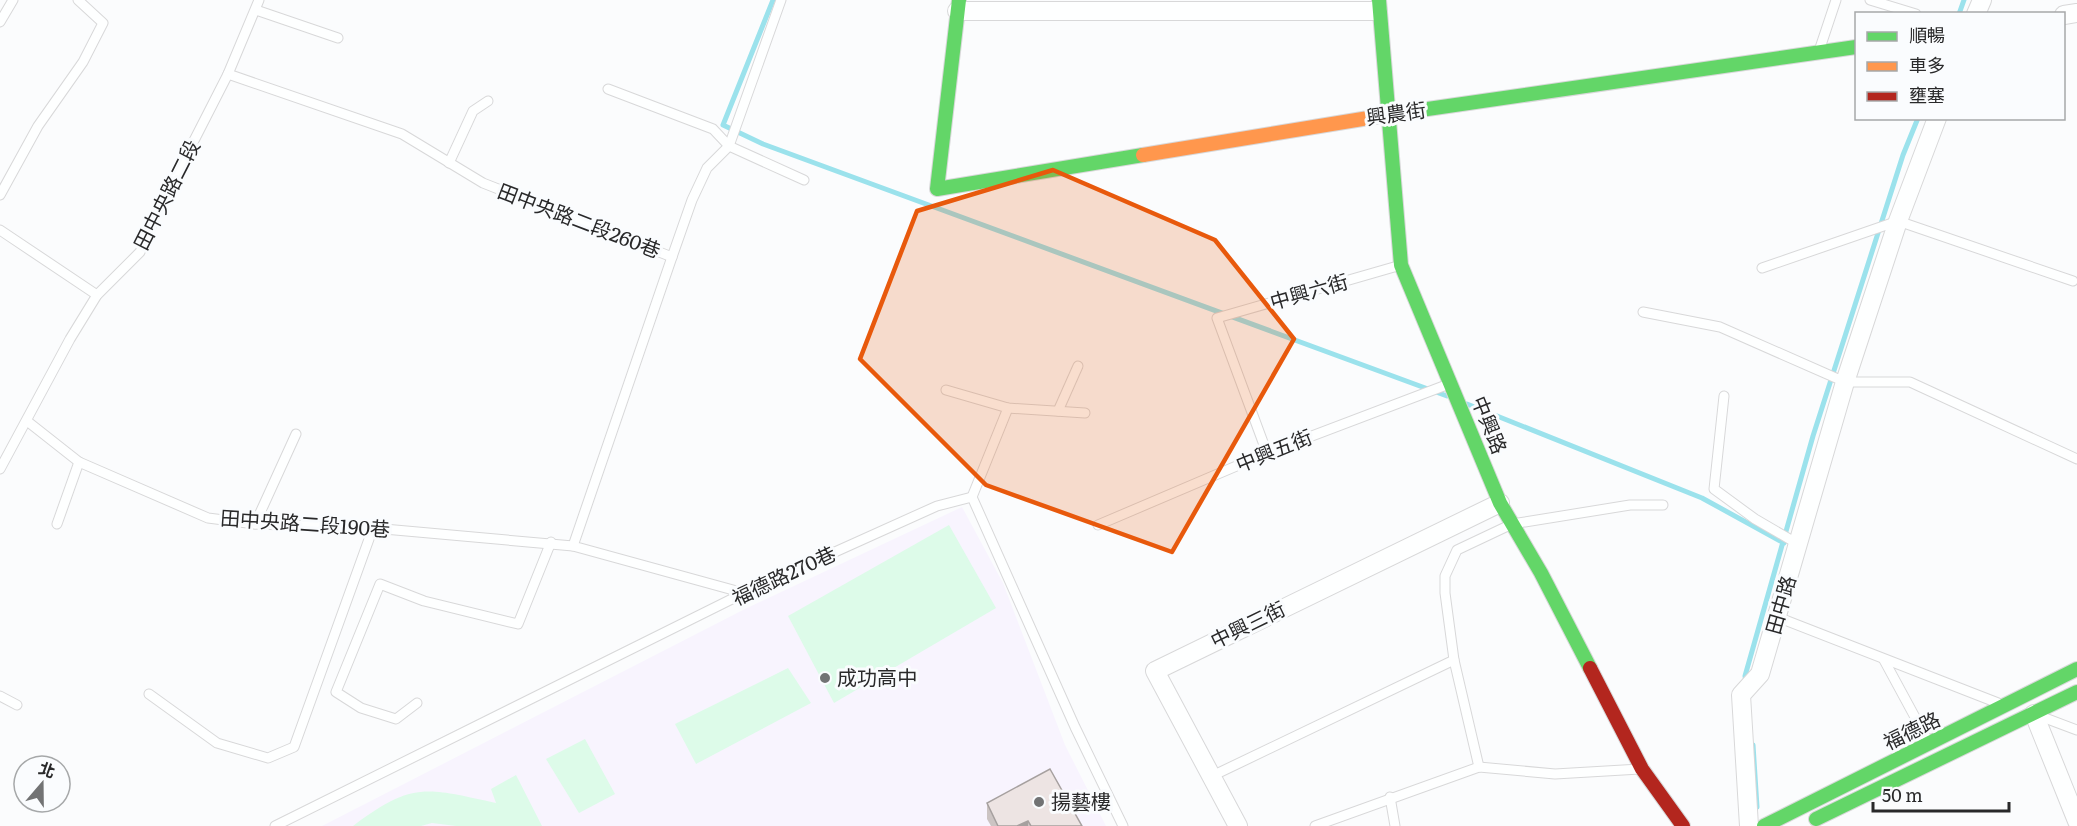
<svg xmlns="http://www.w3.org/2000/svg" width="2077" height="826" font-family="Literata,'Noto Sans TC',serif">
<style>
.education{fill:#f8f4fe}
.park{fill:#ddfbe9}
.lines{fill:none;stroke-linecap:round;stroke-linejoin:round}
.stream{stroke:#9be2ec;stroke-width:5}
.lane-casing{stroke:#d8d8d9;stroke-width:11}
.street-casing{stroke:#d8d8d9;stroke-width:20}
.fast-casing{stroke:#d8d8d9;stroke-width:16}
.slow-casing{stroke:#d8d8d9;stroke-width:16}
.jam-casing{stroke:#d8d8d9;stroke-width:16}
.lane{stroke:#feffff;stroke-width:9}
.street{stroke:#feffff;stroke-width:18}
.fast{stroke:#63d668;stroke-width:14}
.slow{stroke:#ff974d;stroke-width:14}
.jam{stroke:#b3261e;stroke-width:14}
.wall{fill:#ccc4c3}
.shaded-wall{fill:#a6a09f}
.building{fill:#ede4e3;stroke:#a6a09f;stroke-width:1.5}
.marked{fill:#e8590c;fill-opacity:0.2;stroke:#e8590c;stroke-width:4.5;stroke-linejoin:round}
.poi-dot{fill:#727374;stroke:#fafcfe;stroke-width:2}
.labels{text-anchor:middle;stroke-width:6;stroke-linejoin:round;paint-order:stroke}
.street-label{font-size:20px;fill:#29292a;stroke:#fafcfe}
.poi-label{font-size:20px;fill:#29292a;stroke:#fafcfe;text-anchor:start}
</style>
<rect width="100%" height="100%" fill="#fbfcfd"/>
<path class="education" d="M 962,507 L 1003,583 L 1065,745 L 1106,826 L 322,826 L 743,610 Z"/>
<g class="park">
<path d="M 949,525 L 996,608 L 834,703 L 788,616 Z"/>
<path d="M 788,668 L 811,703 L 696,764 L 675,724 Z"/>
<path d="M 585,739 L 615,794 L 579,813 L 546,759 Z"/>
<path d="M 516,775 L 542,826 L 456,826 L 432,823 L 421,826 L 353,826 C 413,781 426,788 496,803 L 491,789 Z"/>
</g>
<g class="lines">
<g class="stream">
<path d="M 773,0 L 723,125 L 763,144 L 1447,396"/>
<path d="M 1959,14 L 1964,0"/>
<path d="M 1467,404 L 1702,498 L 1784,543"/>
<path d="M 1746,682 L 1745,676 L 1813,436 L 1903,155 L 1918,118"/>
<path d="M 1753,745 L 1757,807"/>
</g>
<defs>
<g id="lane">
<path d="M 1870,0 L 1916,14"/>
<path d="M 256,10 L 338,38"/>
<path d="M 0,22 L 13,0"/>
<path d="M 1819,51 L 1836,0"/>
<path d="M 228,74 L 402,134 L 483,183 L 672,257 L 692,200 L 707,168 L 729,146 L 781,0"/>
<path d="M 608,89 L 713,129 L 729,146 L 804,180"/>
<path d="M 449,163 L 473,111 L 488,101"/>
<path d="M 0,195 L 38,126 L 83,62 L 103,23 L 78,0"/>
<path d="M 0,230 L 97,295"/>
<path d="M 672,257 L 573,546 L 744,593"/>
<path d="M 1762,268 L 1898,221 L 2073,281"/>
<path d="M 1643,312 L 1720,327 L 1845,382 L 1910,382 L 2077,459"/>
<path d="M 946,390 L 1008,408 L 1085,413"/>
<path d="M 1724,396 L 1714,489 L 1755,519 L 1798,544"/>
<path d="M 1058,411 L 1078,366"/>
<path d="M 27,421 L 79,462 L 208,518 L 255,524 L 373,528 L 573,546"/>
<path d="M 1267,453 L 1217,318 L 1401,265"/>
<path d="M 0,469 L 70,339 L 97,295 L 140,252 L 156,215 L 228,74 L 259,0"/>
<path d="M 972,497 L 1008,408"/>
<path d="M 57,524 L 79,462"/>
<path d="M 255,524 L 296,434"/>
<path d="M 1098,525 L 1267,453 L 1449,384"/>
<path d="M 1777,617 L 1998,703"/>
<path d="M 1884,660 L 1929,743"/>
<path d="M 149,694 L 217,743 L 268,758 L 294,747 L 373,528"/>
<path d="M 0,696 L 17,705"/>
<path d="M 417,703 L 396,719 L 361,708 L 336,692 L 380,584 L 424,601 L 518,624 L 551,542"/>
<path d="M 2037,715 L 2077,730"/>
<path d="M 1479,767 L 1454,660 L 1445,593 L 1445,576 L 1457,550 L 1512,524 L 1630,505 L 1663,505"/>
<path d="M 1210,777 L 1454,660"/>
<path d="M 1390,797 L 1395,826"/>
<path d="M 275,826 L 744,593 L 937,506 L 972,497 L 1075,727 L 1123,826"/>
<path d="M 1315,826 L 1479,767 L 1555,774 L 1640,769"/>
</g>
<g id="street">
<path d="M 957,11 L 1378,11"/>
<path d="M 1976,14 L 1982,0"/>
<path d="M 2064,15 L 2077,13"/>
<path d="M 2034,714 L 2077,821"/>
<path d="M 1238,826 L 1155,671 L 1500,503"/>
<path d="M 1749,826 L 1741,695 L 1760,674 L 1845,382 L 1898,221 L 1937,118"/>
</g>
<g id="fast">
<path d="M 959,0 L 937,189 L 1143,155"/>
<path d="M 1379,0 L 1401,265 L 1500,503 L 1541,573 L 1590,668"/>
<path d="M 1393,114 L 1856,47"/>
<path d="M 1816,819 L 2077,692"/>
<path d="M 1764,826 L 2077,669"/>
</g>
<path id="slow" d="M 1143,155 L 1393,114"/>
<path id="jam" d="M 1590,668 L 1642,769 L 1683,826"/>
</defs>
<use href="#lane" class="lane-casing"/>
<use href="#street" class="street-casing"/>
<use href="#fast" class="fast-casing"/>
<use href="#slow" class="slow-casing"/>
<use href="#jam" class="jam-casing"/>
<use href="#lane" class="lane"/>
<use href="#street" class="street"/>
<use href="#fast" class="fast"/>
<use href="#slow" class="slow"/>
<use href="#jam" class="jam"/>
</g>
<path class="wall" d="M 987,803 L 1082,826 L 991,826 L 987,819 Z"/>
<path class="shaded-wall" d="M 1028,821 L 1028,826 L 1017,826 Z"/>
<path class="building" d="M 1050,769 L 1082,826 L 1031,826 L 1028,821 L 1017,826 L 998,826 L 987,803 Z"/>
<path class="marked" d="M 1053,170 L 1215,240 L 1294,339 L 1172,552 L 986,485 L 860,359 L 917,211 Z"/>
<g class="poi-dot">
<circle cx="825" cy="678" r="6"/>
<circle cx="1039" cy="802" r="6"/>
</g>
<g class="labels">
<g class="street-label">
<text transform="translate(1396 114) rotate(-8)" y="7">興農街</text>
<text transform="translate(167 195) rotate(-63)" y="7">田中央路二段</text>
<text transform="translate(579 221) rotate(21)" y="7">田中央路二段260巷</text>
<text transform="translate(1309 292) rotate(-16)" y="7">中興六街</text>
<text transform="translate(1489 425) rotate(68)" y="7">中興路</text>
<text transform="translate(1274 451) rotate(-22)" y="7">中興五街</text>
<text transform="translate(305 524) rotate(4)" y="7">田中央路二段190巷</text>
<text transform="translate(784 576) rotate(-25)" y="7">福德路270巷</text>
<text transform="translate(1781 605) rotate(-74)" y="7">田中路</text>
<text transform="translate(1248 625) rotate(-26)" y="7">中興三街</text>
<text transform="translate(1912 731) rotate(-26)" y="7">福德路</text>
</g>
<g class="poi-label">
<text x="837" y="685">成功高中</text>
<text x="1051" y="809">揚藝樓</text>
</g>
</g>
<rect x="1855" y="12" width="210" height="108" fill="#fafcfe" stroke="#a6a8a9" stroke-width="1.5"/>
<rect x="1867" y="32" width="30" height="9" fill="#63d668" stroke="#a6a8a9" stroke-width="1.5"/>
<text x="1909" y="42" font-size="18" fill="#29292a">順暢</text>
<rect x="1867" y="62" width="30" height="9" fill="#ff974d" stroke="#a6a8a9" stroke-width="1.5"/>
<text x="1909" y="72" font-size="18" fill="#29292a">車多</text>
<rect x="1867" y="92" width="30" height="9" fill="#b3261e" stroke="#a6a8a9" stroke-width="1.5"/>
<text x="1909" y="102" font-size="18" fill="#29292a">壅塞</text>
<g transform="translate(42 784) rotate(20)"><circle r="28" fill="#fafcfe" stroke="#a6a8a9" stroke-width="1.5"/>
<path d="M0-4.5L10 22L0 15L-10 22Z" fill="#727374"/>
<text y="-9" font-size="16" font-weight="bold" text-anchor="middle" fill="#29292a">北</text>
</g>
<path d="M1873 802v9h136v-9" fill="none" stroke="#29292a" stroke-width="3"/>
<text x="1882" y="802" font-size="18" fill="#29292a" stroke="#fafcfe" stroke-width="4.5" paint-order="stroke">50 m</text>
</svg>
